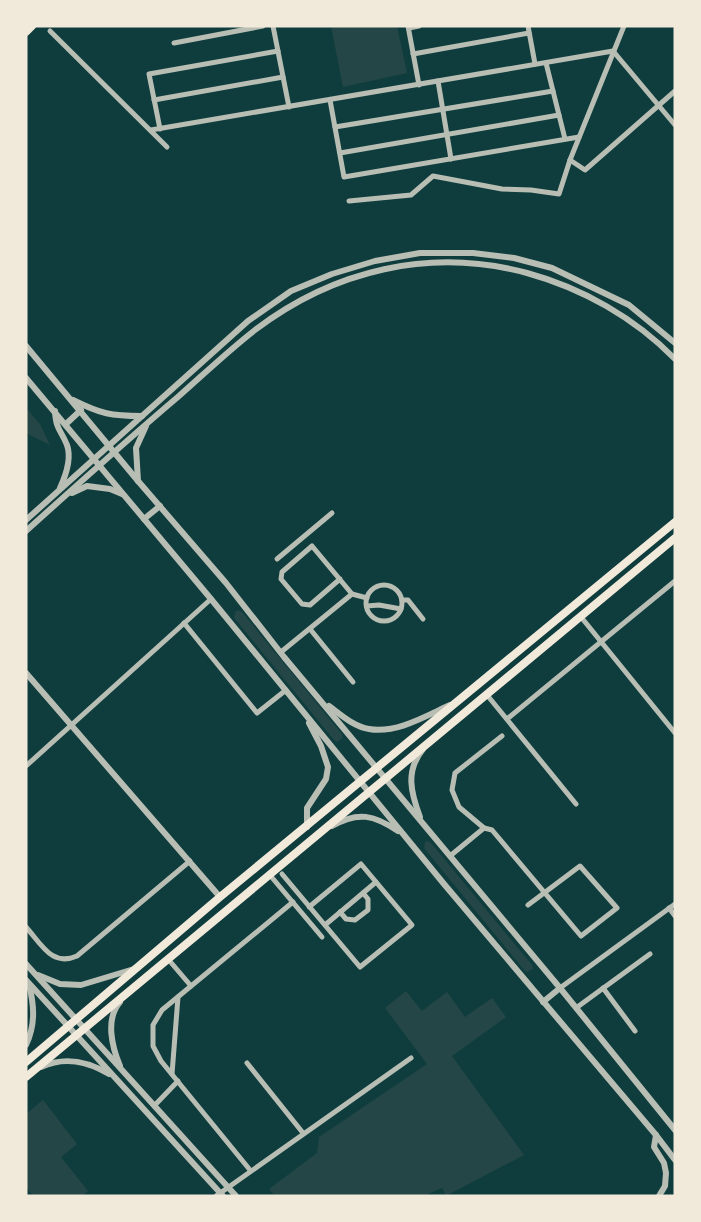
<svg xmlns="http://www.w3.org/2000/svg" width="701" height="1222" font-family="'PT Sans',sans-serif">
<style>
.green{fill:#244646}
.lines{fill:none;stroke-linecap:round;stroke-linejoin:round}
.minor{stroke:#b8beb3;stroke-width:5}
.tertiary{stroke:#b8beb3;stroke-width:6}
.primary{stroke:#f1e9da;stroke-width:8}
</style>
<rect width="100%" height="100%" fill="#0f3d3e"/>
<g class="green">
<path d="M 331,26 L 397,26 L 407,73 L 343,87 Z"/>
<path d="M 26,408 L 40,424 L 50,445 L 26,433 Z"/>
<path d="M 238,610 L 242,612 L 342,734 L 343,738 L 337,742 L 334,740 L 234,618 L 235,612 Z"/>
<path d="M 428,841 L 431,843 L 532,965 L 533,969 L 527,972 L 524,970 L 424,848 L 425,842 Z"/>
<path d="M 406,991 L 422,1011 L 447,992 L 465,1017 L 492,998 L 506,1017 L 452,1056 L 524,1155 L 446,1196 L 442,1188 L 424,1196 L 275,1196 L 269,1189 L 317,1153 L 319,1137 L 427,1064 L 385,1008 Z"/>
<path d="M 43,1100 L 77,1144 L 61,1157 L 88,1191 L 82,1196 L 33,1196 L 26,1187 L 26,1114 Z"/>
</g>
<g class="lines">
<g class="minor">
<path d="M 273,26 L 289,107"/>
<path d="M 408,26 L 419,85"/>
<path d="M 528,26 L 535,64"/>
<path d="M 409,28 L 419,26"/>
<path d="M 50,31 L 167,147"/>
<path d="M 174,43 L 263,26"/>
<path d="M 413,54 L 529,33"/>
<path d="M 546,63 L 565,139"/>
<path d="M 438,81 L 451,159"/>
<path d="M 154,100 L 283,77"/>
<path d="M 330,100 L 344,177 L 579,137"/>
<path d="M 335,127 L 553,91"/>
<path d="M 160,129 L 149,74 L 278,51"/>
<path d="M 151,130 L 613,51 L 675,125"/>
<path d="M 340,153 L 559,115"/>
<path d="M 570,160 L 585,170 L 675,91"/>
<path d="M 349,201 L 411,195 L 433,176 L 502,189 L 531,190 L 559,194 L 570,160 L 624,26"/>
<path d="M 277,559 L 332,513"/>
<path d="M 340,579 L 310,605 L 302,604 L 281,579 L 282,572 L 312,546 L 352,594 L 367,598"/>
<circle cx="384" cy="603" r="18"/>
<path d="M 402,600 L 408,600 L 423,619"/>
<path d="M 367,606 L 379,605 L 401,609"/>
<path d="M 581,617 L 675,733"/>
<path d="M 184,623 L 257,713 L 286,690"/>
<path d="M 310,629 L 353,682"/>
<path d="M 281,652 L 352,594"/>
<path d="M 487,695 L 576,804"/>
<path d="M 507,719 L 675,581"/>
<path d="M 502,736 L 455,773 L 452,790 L 459,807 L 484,828 L 492,830 L 581,936 L 617,908 L 580,866 L 528,905"/>
<path d="M 26,766 L 211,599"/>
<path d="M 450,856 L 484,828"/>
<path d="M 269,874 L 322,937"/>
<path d="M 282,874 C 308,905 334,936 360,967 L 412,925 L 361,864 L 309,907"/>
<path d="M 669,908 L 675,916"/>
<path d="M 340,912 L 346,919 L 355,920 L 368,910 L 368,899 L 363,893"/>
<path d="M 325,925 L 376,882"/>
<path d="M 26,927 C 42,945 52,967 77,956 L 190,861"/>
<path d="M 168,959 L 191,986"/>
<path d="M 560,988 L 675,904"/>
<path d="M 603,988 L 635,1031"/>
<path d="M 576,1008 L 650,954"/>
<path d="M 247,1063 L 303,1133"/>
<path d="M 172,1074 L 178,997"/>
<path d="M 154,1106 L 178,1081"/>
<path d="M 250,1170 L 161,1061 L 153,1046 L 153,1025 L 162,1010 L 293,902"/>
<path d="M 216,1196 L 411,1058"/>
</g>
<g class="tertiary">
<path d="M 26,346 L 138,481 L 226,583 L 284,657 L 560,988 L 675,1130"/>
<path d="M 26,378 L 211,599 L 444,884 L 656,1135 L 675,1160"/>
<path d="M 73,400 C 101,414 111,416 142,416"/>
<path d="M 55,411 C 56,430 61,430 67,445 C 72,459 66,475 60,488"/>
<path d="M 66,424 L 81,410"/>
<path d="M 138,481 L 136,448 L 146,426"/>
<path d="M 72,493 L 87,486 L 110,489 L 122,494"/>
<path d="M 144,519 L 160,506"/>
<path d="M 26,520 L 248,321 L 291,291 L 332,274 L 375,261 L 420,253 L 473,253 L 514,258 L 552,268 L 629,305 L 675,343"/>
<path d="M 26,531 C 77,485 127,440 179,396 C 204,374 228,351 255,330 C 334,270 430,247 527,273 C 582,288 635,318 675,359"/>
<path d="M 26,673 L 220,897"/>
<path d="M 329,706 C 340,714 354,727 369,729 C 396,734 426,716 450,705"/>
<path d="M 420,817 C 411,793 405,771 423,749"/>
<path d="M 332,826 C 358,811 374,815 398,831"/>
<path d="M 307,827 L 307,808 L 326,779 L 328,767 L 321,746 L 309,723"/>
<path d="M 26,964 L 236,1196"/>
<path d="M 38,975 L 60,984 L 81,985 L 134,969"/>
<path d="M 26,980 L 223,1196"/>
<path d="M 543,1002 L 560,988"/>
<path d="M 26,1045 C 36,1024 34,1005 29,984"/>
<path d="M 120,1066 C 112,1047 105,1019 120,1002"/>
<path d="M 41,1067 C 65,1056 87,1061 109,1074"/>
<path d="M 656,1135 L 654,1147 L 664,1163 L 666,1173 L 665,1186 L 659,1196"/>
</g>
<g class="primary">
<path d="M 26,32 L 32,26"/>
<path d="M 26,1062 L 220,897 L 675,522"/>
<path d="M 26,1077 L 675,538"/>
</g>
</g>
<rect width="701" height="1222" fill="none" stroke="#f1e9da" stroke-width="55"/>
</svg>
